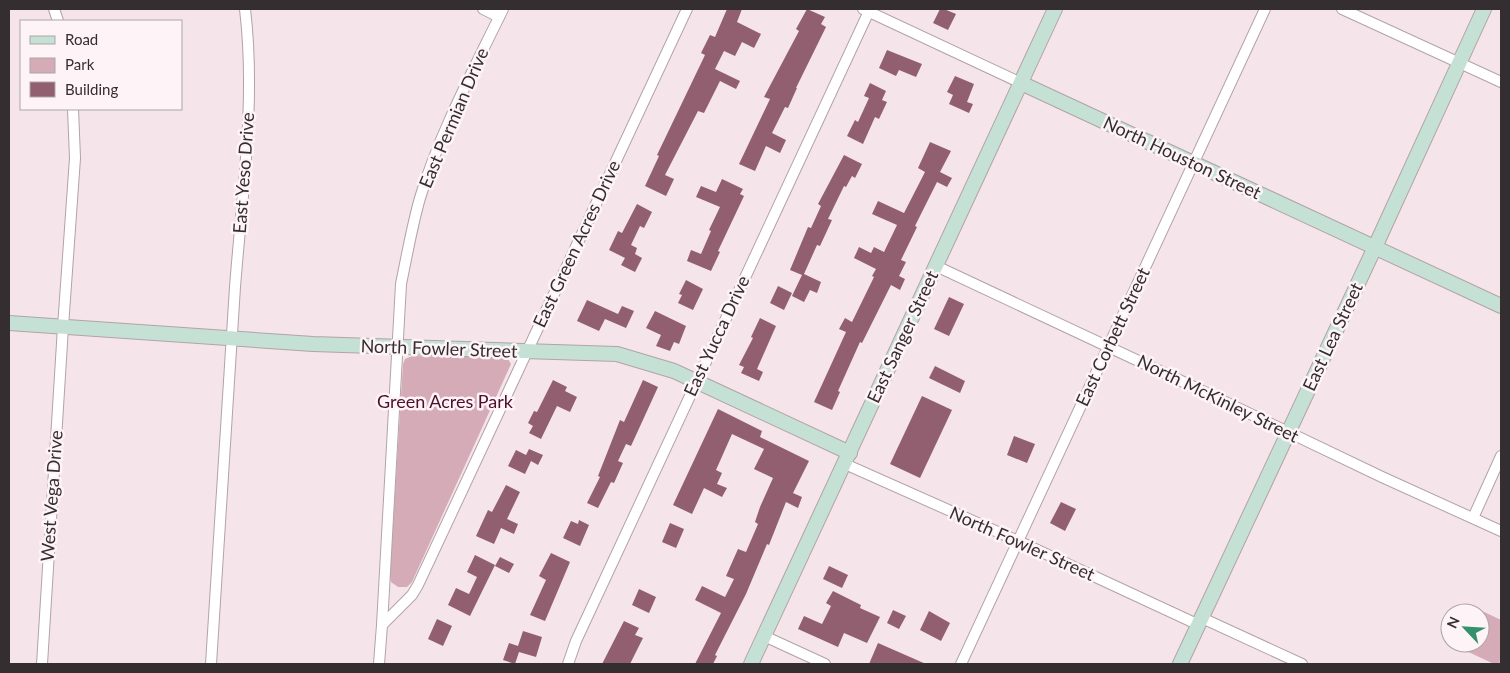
<svg xmlns="http://www.w3.org/2000/svg" width="1510" height="673" font-family="Lato,sans-serif">
<style>
.green{fill:#d6abb8}
.building{fill:#915f70}
.lines{fill:none;stroke-linecap:round;stroke-linejoin:round}
.street-casing{stroke:#b2a3a7;stroke-width:12}
.secondary-casing{stroke:#b2a3a7;stroke-width:16}
.street{stroke:#fff;stroke-width:10}
.secondary{stroke:#c5e1d5;stroke-width:14}
.labels{text-anchor:middle;stroke-width:5;stroke-linejoin:round;paint-order:stroke}
.street-label{font-size:18px;fill:#342e30;stroke:#fef4f7}
.park-label{font-size:18px;fill:#4e0e2b;stroke:#fef4f7}
</style>
<rect width="100%" height="100%" fill="#f5e5ea"/>
<g class="green">
<path d="M 412,356 L 503,357 L 508,359 L 511,364 L 412,582 L 407,587 L 398,587 L 391,582 L 390,575 L 403,364 L 405,359 Z"/>
<path d="M 1478,609 L 1501,620 L 1501,659 L 1499,664 L 1494,664 L 1460,648 L 1462,643 L 1480,643 L 1480,613 L 1476,613 Z"/>
</g>
<g class="building">
<path d="M 727,9 L 742,9 L 737,22 L 761,34 L 754,48 L 742,42 L 735,56 L 724,51 L 715,69 L 740,81 L 736,89 L 720,81 L 704,113 L 698,111 L 665,175 L 674,179 L 666,196 L 645,186 L 659,156 L 657,155 L 705,55 L 701,53 L 710,35 L 715,37 Z"/>
<path d="M 807,9 L 825,17 L 821,24 L 826,27 L 796,88 L 797,88 L 788,108 L 785,107 L 772,133 L 786,140 L 780,153 L 766,146 L 755,171 L 739,164 L 770,99 L 764,97 L 799,31 L 796,29 Z"/>
<path d="M 940,9 L 944,9 L 956,14 L 948,30 L 933,23 Z"/>
<path d="M 887,50 L 922,64 L 916,77 L 899,70 L 896,76 L 879,68 Z"/>
<path d="M 955,76 L 974,84 L 967,102 L 973,104 L 969,113 L 949,104 L 953,95 L 947,92 Z"/>
<path d="M 870,83 L 886,91 L 882,100 L 887,102 L 879,119 L 875,117 L 863,144 L 847,136 L 855,120 L 858,122 L 869,98 L 864,96 Z"/>
<path d="M 930,142 L 951,151 L 940,172 L 952,178 L 947,187 L 937,182 L 915,226 L 917,227 L 901,260 L 906,262 L 899,276 L 905,279 L 900,290 L 891,285 L 862,343 L 860,342 L 838,391 L 840,392 L 832,410 L 814,402 L 846,332 L 839,329 L 845,318 L 852,322 L 874,277 L 872,276 L 876,269 L 854,258 L 859,247 L 871,253 L 874,247 L 884,252 L 897,225 L 872,214 L 878,201 L 904,213 L 925,172 L 918,168 Z"/>
<path d="M 844,155 L 862,164 L 855,178 L 852,176 L 846,187 L 844,186 L 828,219 L 832,220 L 820,246 L 817,245 L 804,274 L 821,282 L 817,293 L 810,290 L 804,302 L 792,296 L 802,275 L 790,270 L 808,227 L 811,228 L 821,206 L 818,204 Z"/>
<path d="M 722,179 L 743,189 L 740,194 L 744,196 L 718,251 L 720,252 L 711,271 L 687,261 L 691,250 L 701,254 L 711,231 L 709,230 L 720,207 L 696,197 L 701,186 L 716,192 Z"/>
<path d="M 637,204 L 652,212 L 644,228 L 640,226 L 631,245 L 637,248 L 635,254 L 642,258 L 635,272 L 621,265 L 625,258 L 609,250 L 618,231 L 622,233 Z"/>
<path d="M 686,280 L 703,289 L 693,310 L 678,303 L 682,295 L 679,294 Z"/>
<path d="M 778,286 L 792,293 L 784,310 L 770,303 Z"/>
<path d="M 949,297 L 964,304 L 949,336 L 934,329 Z"/>
<path d="M 587,300 L 618,314 L 622,306 L 634,311 L 626,328 L 605,319 L 599,331 L 577,321 Z"/>
<path d="M 655,311 L 686,326 L 679,344 L 674,342 L 670,351 L 656,346 L 661,335 L 646,328 Z"/>
<path d="M 760,318 L 776,326 L 757,369 L 763,372 L 759,381 L 741,373 L 744,367 L 739,365 L 753,338 L 751,337 Z"/>
<path d="M 935,366 L 965,381 L 960,393 L 929,378 Z"/>
<path d="M 553,380 L 567,387 L 565,391 L 577,397 L 570,412 L 557,406 L 541,439 L 529,433 L 533,426 L 528,423 L 534,411 L 537,412 Z"/>
<path d="M 643,380 L 658,387 L 631,446 L 626,444 L 618,461 L 623,463 L 614,483 L 611,482 L 598,508 L 587,503 L 600,477 L 598,476 L 620,420 L 624,422 Z"/>
<path d="M 922,396 L 952,410 L 920,478 L 890,464 Z"/>
<path d="M 718,409 L 762,431 L 760,437 L 809,461 L 793,493 L 802,497 L 798,508 L 786,502 L 769,545 L 767,544 L 746,594 L 715,655 L 717,656 L 713,664 L 695,664 L 721,613 L 695,600 L 702,586 L 725,597 L 734,579 L 726,576 L 738,549 L 746,552 L 758,524 L 755,522 L 760,507 L 773,478 L 754,469 L 764,449 L 732,434 L 716,470 L 722,473 L 717,484 L 727,488 L 722,497 L 704,488 L 692,514 L 673,505 Z"/>
<path d="M 1014,436 L 1035,444 L 1027,463 L 1007,455 Z"/>
<path d="M 529,449 L 543,455 L 538,465 L 531,461 L 525,474 L 508,466 L 516,450 L 526,455 Z"/>
<path d="M 506,485 L 520,492 L 507,519 L 518,524 L 514,534 L 501,528 L 494,544 L 476,536 L 488,510 L 492,512 Z"/>
<path d="M 1061,502 L 1076,509 L 1065,531 L 1050,523 Z"/>
<path d="M 579,520 L 589,525 L 580,546 L 563,538 L 571,521 L 578,524 Z"/>
<path d="M 670,523 L 684,529 L 676,548 L 662,542 Z"/>
<path d="M 551,553 L 570,562 L 545,621 L 530,615 L 546,580 L 539,576 Z"/>
<path d="M 475,555 L 495,565 L 470,616 L 448,605 L 456,588 L 469,594 L 477,577 L 467,572 Z"/>
<path d="M 500,557 L 514,564 L 509,573 L 495,566 Z"/>
<path d="M 829,566 L 848,575 L 842,588 L 823,579 Z"/>
<path d="M 639,589 L 656,597 L 649,613 L 632,605 Z"/>
<path d="M 833,591 L 861,605 L 860,608 L 880,617 L 867,643 L 844,633 L 838,647 L 798,629 L 804,616 L 822,624 L 831,606 L 826,603 Z"/>
<path d="M 893,610 L 906,616 L 899,629 L 887,623 Z"/>
<path d="M 929,611 L 950,623 L 941,641 L 920,630 Z"/>
<path d="M 437,619 L 452,626 L 443,646 L 428,639 Z"/>
<path d="M 624,621 L 639,628 L 635,635 L 643,638 L 630,664 L 602,664 Z"/>
<path d="M 523,631 L 542,637 L 536,657 L 519,652 L 515,664 L 503,660 L 509,643 L 518,646 Z"/>
<path d="M 878,643 L 926,664 L 869,664 Z"/>
</g>
<g class="lines">
<defs>
<g id="street">
<path d="M 54,9 L 58,21"/>
<path d="M 483,9 L 499,17"/>
<path d="M 863,9 L 1021,83"/>
<path d="M 1342,9 L 1501,82"/>
<path d="M 936,266 L 1194,387 L 1382,477 L 1501,531"/>
<path d="M 845,464 L 1018,541 L 1199,625"/>
<path d="M 1473,518 L 1501,456"/>
<path d="M 1202,618 L 1302,664"/>
<path d="M 382,625 L 401,284 C 407,255 412,226 420,198 C 440,132 473,71 503,9"/>
<path d="M 764,636 L 825,664"/>
<path d="M 42,664 L 63,327 L 75,158 L 73,109"/>
<path d="M 211,664 C 219,539 226,413 235,287 C 242,196 256,100 245,9"/>
<path d="M 379,664 L 382,625 L 412,595 L 418,585 L 687,9"/>
<path d="M 568,664 L 576,641 L 870,9"/>
<path d="M 961,664 L 1265,9"/>
</g>
<g id="secondary">
<path d="M 1021,83 L 1501,306"/>
<path d="M 9,323 L 313,344 L 617,354 L 674,371 L 850,453"/>
<path d="M 751,664 L 1055,9"/>
<path d="M 1180,664 L 1375,247 L 1484,9"/>
</g>
</defs>
<use href="#street" class="street-casing"/>
<use href="#secondary" class="secondary-casing"/>
<use href="#street" class="street"/>
<use href="#secondary" class="secondary"/>
</g>
<g class="labels">
<g class="street-label">
<text transform="translate(454 118) rotate(-67)" y="6">East Permian Drive</text>
<text transform="translate(1182 158) rotate(25)" y="6">North Houston Street</text>
<text transform="translate(244 173) rotate(-86)" y="6">East Yeso Drive</text>
<text transform="translate(577 244) rotate(-65)" y="6">East Green Acres Drive</text>
<text transform="translate(717 336) rotate(-65)" y="6">East Yucca Drive</text>
<text transform="translate(903 337) rotate(-65)" y="6">East Sanger Street</text>
<text transform="translate(1113 337) rotate(-65)" y="6">East Corbett Street</text>
<text transform="translate(1333 337) rotate(-65)" y="6">East Lea Street</text>
<text transform="translate(439 349) rotate(2)" y="6">North Fowler Street</text>
<text transform="translate(1218 399) rotate(26)" y="6">North McKinley Street</text>
<text transform="translate(52 496) rotate(-86)" y="6">West Vega Drive</text>
<text transform="translate(1022 544) rotate(24)" y="6">North Fowler Street</text>
</g>
<g class="park-label">
<text x="445" y="408">Green Acres Park</text>
</g>
</g>
<rect width="1510" height="673" fill="none" stroke="#342e30" stroke-width="20"/>
<rect x="20" y="20" width="162" height="90" fill="#fef4f7" stroke="#ada5a7"/>
<rect x="30" y="36" width="25" height="8" fill="#c5e1d5" stroke="#ada5a7"/>
<text x="65" y="45" font-size="15" fill="#342e30">Road</text>
<rect x="30" y="58" width="25" height="15" fill="#d6abb8" stroke="#ada5a7"/>
<text x="65" y="70" font-size="15" fill="#342e30">Park</text>
<rect x="30" y="82" width="25" height="15" fill="#915f70" stroke="#ada5a7"/>
<text x="65" y="95" font-size="15" fill="#342e30">Building</text>
<g transform="translate(1465 628) rotate(295)"><circle r="24" fill="#fef4f7" stroke="#ada5a7"/>
<path d="M0-4L9 19L0 12L-9 19Z" fill="#33926b"/>
<text y="-8" font-size="14" font-weight="bold" text-anchor="middle" fill="#342e30">N</text>
</g>
</svg>
